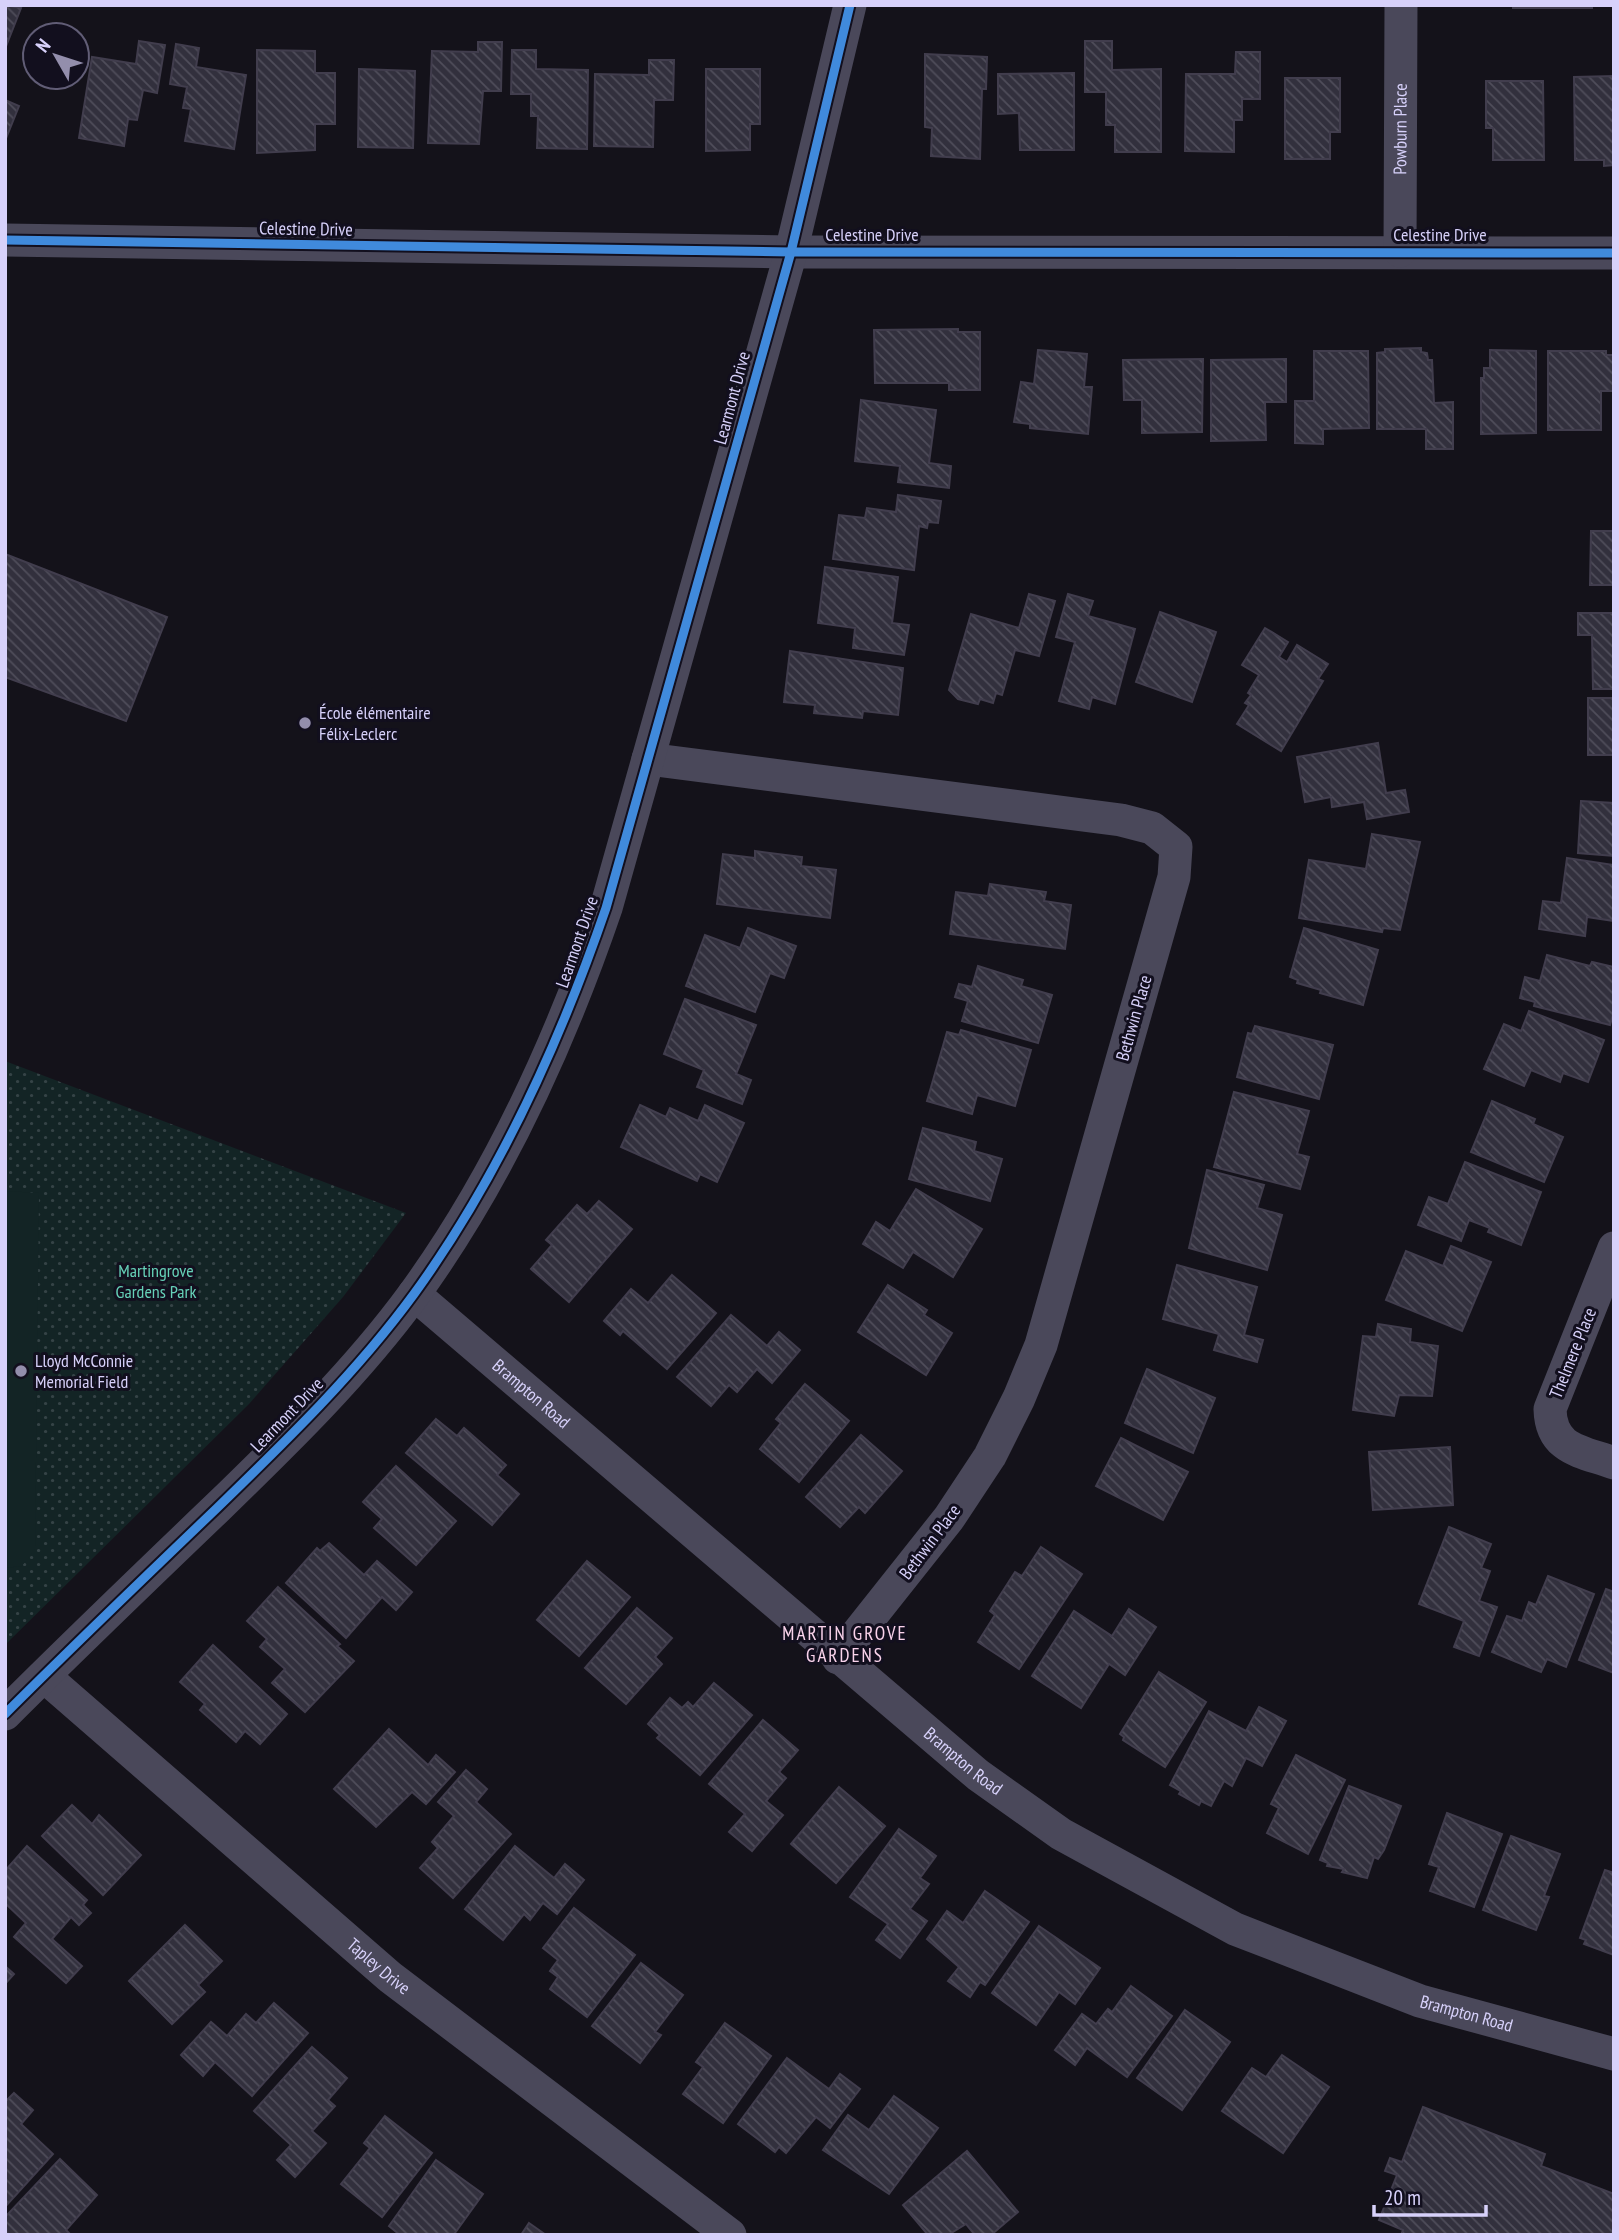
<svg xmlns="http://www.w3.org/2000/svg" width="1619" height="2240" font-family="'PT Sans Narrow',sans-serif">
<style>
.grass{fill:url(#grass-dots)}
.pitch{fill:#132425}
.building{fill:url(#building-back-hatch);stroke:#413d4d;stroke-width:2}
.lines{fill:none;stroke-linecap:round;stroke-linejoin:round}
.minor{stroke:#4a485a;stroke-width:33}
.cycleway-casing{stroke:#120f1e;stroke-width:13}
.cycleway{stroke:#408adc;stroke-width:9}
.poi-dot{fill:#938eac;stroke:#120f1e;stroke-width:2.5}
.labels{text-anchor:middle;stroke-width:6;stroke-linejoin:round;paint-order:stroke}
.street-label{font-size:18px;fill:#d7d1fa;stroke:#120f1e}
.poi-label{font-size:18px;fill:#d7d1fa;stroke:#120f1e;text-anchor:start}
.park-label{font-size:18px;fill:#66d1b8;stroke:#120f1e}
.neighbourhood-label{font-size:19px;letter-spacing:2px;fill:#fad3eb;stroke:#120f1e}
</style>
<defs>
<pattern id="grass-dots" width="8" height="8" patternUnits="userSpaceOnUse" patternTransform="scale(1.75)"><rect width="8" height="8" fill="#132425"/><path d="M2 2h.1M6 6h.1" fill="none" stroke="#354346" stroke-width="1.8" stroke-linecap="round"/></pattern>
<pattern id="building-back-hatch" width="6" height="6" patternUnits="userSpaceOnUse" patternTransform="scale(1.75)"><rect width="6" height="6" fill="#32303d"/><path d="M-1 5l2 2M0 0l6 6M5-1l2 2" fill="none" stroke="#4f4d5a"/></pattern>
</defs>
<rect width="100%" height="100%" fill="#14121a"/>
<path class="grass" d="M 5,1061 L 406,1213 L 343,1297 L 249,1404 L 5,1645 Z"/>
<path class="pitch" d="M 5,1191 L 39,1193 L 35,1549 L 22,1566 L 5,1568 Z"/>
<g class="building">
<path d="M 5,5 L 21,8 L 5,49 Z"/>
<rect x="1513" y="5" width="79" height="3"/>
<path d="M 139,41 L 165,45 L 157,93 L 143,90 L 137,120 L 128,119 L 124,146 L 79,138 L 92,57 L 136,64 Z"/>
<path d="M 1085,41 L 1112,41 L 1112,70 L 1161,69 L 1161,152 L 1115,152 L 1115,125 L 1106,125 L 1106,92 L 1085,92 Z"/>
<path d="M 478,42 L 502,42 L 501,91 L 483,91 L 479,144 L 428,143 L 432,51 L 478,52 Z"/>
<path d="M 176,44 L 199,48 L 196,67 L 246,75 L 234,149 L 185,141 L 191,109 L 183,108 L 187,87 L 170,84 Z"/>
<path d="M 257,50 L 315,51 L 315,73 L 335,73 L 335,124 L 315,124 L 315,150 L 257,153 Z"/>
<path d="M 512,50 L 536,50 L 536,69 L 588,70 L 587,149 L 537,148 L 538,116 L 531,116 L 531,94 L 511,94 Z"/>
<path d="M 1236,52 L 1260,52 L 1260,99 L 1242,99 L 1242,120 L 1234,120 L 1234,152 L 1185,151 L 1186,74 L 1235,74 Z"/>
<path d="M 925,54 L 987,57 L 986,89 L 982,89 L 980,159 L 931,156 L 932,128 L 925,127 Z"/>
<path d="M 649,60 L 674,60 L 673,100 L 654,100 L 653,147 L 594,146 L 595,74 L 649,75 Z"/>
<path d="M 359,69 L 415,71 L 413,148 L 358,147 Z"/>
<path d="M 706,69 L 760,69 L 760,124 L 750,124 L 750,150 L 706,151 Z"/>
<path d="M 1074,73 L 1074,150 L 1020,150 L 1019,113 L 998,114 L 998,74 Z"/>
<path d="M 1614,76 L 1614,165 L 1604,166 L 1604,160 L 1575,160 L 1574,77 Z"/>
<path d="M 1285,78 L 1340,78 L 1340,132 L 1330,132 L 1330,159 L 1285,159 Z"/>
<path d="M 1486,81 L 1543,81 L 1544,160 L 1493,160 L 1493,128 L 1486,128 Z"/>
<path d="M 5,100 L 19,106 L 5,141 Z"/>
<path d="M 958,329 L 958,332 L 980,332 L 980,390 L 949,390 L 949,383 L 875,383 L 874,330 Z"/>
<path d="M 1421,348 L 1421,352 L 1427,353 L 1428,360 L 1432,360 L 1434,403 L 1453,402 L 1453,449 L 1426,449 L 1426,429 L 1377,429 L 1377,353 L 1385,352 L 1385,349 Z"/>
<path d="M 1038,350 L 1087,354 L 1084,387 L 1092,387 L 1088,434 L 1030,428 L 1030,424 L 1014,422 L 1021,382 L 1034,384 Z"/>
<path d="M 1490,350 L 1536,351 L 1536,433 L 1481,434 L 1481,378 L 1484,378 L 1484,368 L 1490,368 Z"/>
<path d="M 1314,351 L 1368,351 L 1369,428 L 1323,429 L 1323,444 L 1295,443 L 1295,401 L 1314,401 Z"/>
<path d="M 1548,351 L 1606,351 L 1606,355 L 1614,355 L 1614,391 L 1601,391 L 1601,430 L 1548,430 Z"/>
<path d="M 1203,359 L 1202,432 L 1142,433 L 1142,400 L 1124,400 L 1123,360 Z"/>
<path d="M 1286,359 L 1286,402 L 1265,402 L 1266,440 L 1211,441 L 1211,360 Z"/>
<path d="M 861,400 L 936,410 L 929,463 L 951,466 L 949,488 L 898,482 L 900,466 L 855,461 Z"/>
<path d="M 898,495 L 941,501 L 938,523 L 928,522 L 927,528 L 919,526 L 914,570 L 833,559 L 839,515 L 865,518 L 867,508 L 896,512 Z"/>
<path d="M 1591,531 L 1614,531 L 1614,585 L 1590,585 Z"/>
<path d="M 5,554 L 167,617 L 126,721 L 5,677 Z"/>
<path d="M 825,567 L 898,577 L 892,623 L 909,625 L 904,655 L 853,648 L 855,628 L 818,623 Z"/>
<path d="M 1029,594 L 1055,601 L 1039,656 L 1015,650 L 1002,695 L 996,693 L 993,703 L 980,699 L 978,704 L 958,699 L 949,690 L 971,614 L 1019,628 Z"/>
<path d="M 1068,594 L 1093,601 L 1088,616 L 1135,629 L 1115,704 L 1092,697 L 1089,709 L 1059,701 L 1075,642 L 1056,637 Z"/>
<path d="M 1160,612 L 1216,632 L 1192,702 L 1136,682 Z"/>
<path d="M 1578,613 L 1614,613 L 1614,689 L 1593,689 L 1592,635 L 1578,635 Z"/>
<path d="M 1265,628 L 1288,642 L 1279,657 L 1287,662 L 1297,645 L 1328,664 L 1318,679 L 1323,681 L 1281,751 L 1237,724 L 1249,705 L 1245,703 L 1251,695 L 1248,693 L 1259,675 L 1242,665 Z"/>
<path d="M 790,651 L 903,668 L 898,715 L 863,711 L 862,718 L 814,713 L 815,705 L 784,702 Z"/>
<rect x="1588" y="698" width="26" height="57"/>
<path d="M 1378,743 L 1386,793 L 1405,790 L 1409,812 L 1367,819 L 1364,802 L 1332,807 L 1331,797 L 1305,802 L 1297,757 Z"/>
<path d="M 1581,801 L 1614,803 L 1614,856 L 1578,853 Z"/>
<path d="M 1372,834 L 1420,842 L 1400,930 L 1383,928 L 1382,932 L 1299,918 L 1309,860 L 1366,869 Z"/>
<path d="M 755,851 L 802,857 L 801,866 L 836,870 L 830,918 L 717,904 L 723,854 L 755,858 Z"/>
<path d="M 1567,858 L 1614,865 L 1614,921 L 1587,917 L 1585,936 L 1539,929 L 1543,901 L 1561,903 Z"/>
<path d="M 990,884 L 1046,892 L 1044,901 L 1071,905 L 1065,949 L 950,934 L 956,892 L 988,896 Z"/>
<path d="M 748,928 L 796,946 L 784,978 L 770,973 L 755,1012 L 686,986 L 705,935 L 740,948 Z"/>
<path d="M 1304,928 L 1378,950 L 1363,1005 L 1320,993 L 1321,990 L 1297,983 L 1298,980 L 1290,977 Z"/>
<path d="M 1547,955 L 1590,966 L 1592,962 L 1614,967 L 1614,1011 L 1610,1025 L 1534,1006 L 1535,1002 L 1520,998 L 1525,977 L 1540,981 Z"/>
<path d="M 978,966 L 1023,980 L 1021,986 L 1052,995 L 1038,1043 L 962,1021 L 968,1001 L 955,997 L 959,984 L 972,987 Z"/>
<path d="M 685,999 L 756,1025 L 736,1074 L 751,1080 L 742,1104 L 697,1087 L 704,1070 L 664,1054 Z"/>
<path d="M 1529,1011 L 1604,1040 L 1588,1082 L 1563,1073 L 1560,1082 L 1531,1070 L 1524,1086 L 1484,1069 L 1504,1024 L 1521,1031 Z"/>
<path d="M 1255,1026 L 1333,1045 L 1319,1099 L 1237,1077 L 1248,1033 L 1252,1034 Z"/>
<path d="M 961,1030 L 1031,1050 L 1015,1106 L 977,1095 L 972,1114 L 927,1101 L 947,1032 L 959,1035 Z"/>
<path d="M 1234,1092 L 1309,1111 L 1297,1154 L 1309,1157 L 1300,1189 L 1214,1167 Z"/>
<path d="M 1492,1101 L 1535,1119 L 1533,1124 L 1563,1137 L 1544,1182 L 1471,1152 Z"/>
<path d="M 640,1105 L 666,1117 L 670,1108 L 698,1121 L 705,1105 L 744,1123 L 717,1182 L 700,1174 L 697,1181 L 621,1147 Z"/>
<path d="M 923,1128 L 976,1142 L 974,1151 L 1002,1159 L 990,1201 L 909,1179 Z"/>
<path d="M 1465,1162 L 1541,1192 L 1521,1245 L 1488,1232 L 1490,1228 L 1469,1220 L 1461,1241 L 1418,1225 L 1429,1197 L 1448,1204 Z"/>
<path d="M 1207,1170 L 1264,1185 L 1257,1208 L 1282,1215 L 1267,1270 L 1189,1248 Z"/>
<path d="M 916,1189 L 982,1229 L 953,1277 L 913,1252 L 903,1268 L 863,1244 L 876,1222 L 890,1231 Z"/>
<path d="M 599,1201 L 632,1229 L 569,1302 L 531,1269 L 552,1245 L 546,1240 L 577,1205 L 587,1214 Z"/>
<path d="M 1451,1246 L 1491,1262 L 1462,1331 L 1386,1300 L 1406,1251 L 1443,1266 Z"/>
<path d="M 1177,1265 L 1257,1287 L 1244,1335 L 1263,1340 L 1257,1362 L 1214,1350 L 1219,1334 L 1163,1319 Z"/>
<path d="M 672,1275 L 716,1313 L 667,1369 L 623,1331 L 620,1335 L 604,1321 L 631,1289 L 648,1303 Z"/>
<path d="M 888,1285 L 927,1310 L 924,1315 L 952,1333 L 926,1375 L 858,1332 Z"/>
<path d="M 731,1315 L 767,1346 L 779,1332 L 800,1350 L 772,1383 L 757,1369 L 737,1392 L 729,1385 L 711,1406 L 677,1377 Z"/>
<path d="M 1378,1324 L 1411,1329 L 1410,1342 L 1438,1346 L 1432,1396 L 1399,1395 L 1394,1416 L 1353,1410 L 1363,1336 L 1376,1337 Z"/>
<path d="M 1147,1369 L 1215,1398 L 1193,1453 L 1125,1423 Z"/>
<path d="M 805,1384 L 849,1421 L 799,1482 L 760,1449 L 781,1423 L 776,1419 Z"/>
<path d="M 436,1419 L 457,1436 L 464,1428 L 506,1465 L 497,1475 L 519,1494 L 492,1525 L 406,1453 Z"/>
<path d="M 861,1435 L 902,1471 L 865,1513 L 859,1507 L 840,1527 L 806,1497 Z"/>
<path d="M 1121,1438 L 1188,1472 L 1163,1520 L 1096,1486 Z"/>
<path d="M 1450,1447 L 1453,1505 L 1373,1510 L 1369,1452 Z"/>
<path d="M 396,1466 L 456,1521 L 416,1565 L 374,1528 L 382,1519 L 363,1502 Z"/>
<path d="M 1449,1527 L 1491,1544 L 1481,1568 L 1490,1571 L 1479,1601 L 1497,1607 L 1479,1656 L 1454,1647 L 1464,1621 L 1419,1604 Z"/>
<path d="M 329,1543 L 364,1575 L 377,1561 L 412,1592 L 396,1610 L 382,1597 L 346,1638 L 286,1583 L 317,1548 L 320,1551 Z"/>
<path d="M 1041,1547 L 1082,1574 L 1019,1669 L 978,1642 L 995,1615 L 990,1611 L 1015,1572 L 1022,1576 Z"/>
<path d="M 587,1561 L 630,1597 L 579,1656 L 537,1620 Z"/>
<path d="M 1548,1576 L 1594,1594 L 1566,1667 L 1547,1659 L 1541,1672 L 1492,1652 L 1507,1616 L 1522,1621 L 1529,1602 L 1536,1605 Z"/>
<path d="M 278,1587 L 340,1644 L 337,1646 L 354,1661 L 305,1712 L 272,1683 L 285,1669 L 260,1647 L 267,1639 L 247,1621 Z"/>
<path d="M 1606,1589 L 1614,1592 L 1614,1673 L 1579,1660 Z"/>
<path d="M 637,1608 L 672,1638 L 655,1657 L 662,1664 L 626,1704 L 585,1668 Z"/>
<path d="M 1129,1609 L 1156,1627 L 1125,1675 L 1109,1664 L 1081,1708 L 1032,1676 L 1074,1611 L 1112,1636 Z"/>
<path d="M 213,1645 L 287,1714 L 260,1744 L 245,1731 L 236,1742 L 200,1710 L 205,1704 L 180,1682 Z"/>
<path d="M 1159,1672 L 1206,1702 L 1165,1767 L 1123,1740 L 1124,1737 L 1120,1734 Z"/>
<path d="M 714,1683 L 752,1715 L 700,1775 L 657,1738 L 660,1735 L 648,1724 L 670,1698 L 682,1708 L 688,1702 L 693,1707 Z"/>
<path d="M 1259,1707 L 1286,1721 L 1262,1766 L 1246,1758 L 1232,1786 L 1224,1781 L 1211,1806 L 1201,1801 L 1199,1805 L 1179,1794 L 1181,1791 L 1170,1785 L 1209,1711 L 1246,1731 Z"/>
<path d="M 763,1720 L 798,1750 L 779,1772 L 786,1778 L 766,1801 L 783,1815 L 752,1851 L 729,1832 L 745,1814 L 709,1784 Z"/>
<path d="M 389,1729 L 428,1765 L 436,1755 L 455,1772 L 426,1804 L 412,1792 L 376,1827 L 334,1789 Z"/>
<path d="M 1296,1755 L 1345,1780 L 1308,1854 L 1267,1833 L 1279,1808 L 1271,1804 Z"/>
<path d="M 466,1770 L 487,1789 L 476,1802 L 511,1834 L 453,1898 L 420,1868 L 438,1848 L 432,1842 L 454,1816 L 438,1802 Z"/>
<path d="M 1349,1786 L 1401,1806 L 1384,1850 L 1378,1859 L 1374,1857 L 1367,1878 L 1342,1872 L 1344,1869 L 1327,1866 L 1328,1863 L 1320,1860 Z"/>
<path d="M 839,1787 L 885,1826 L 836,1883 L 791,1844 Z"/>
<path d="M 72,1805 L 92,1824 L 99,1815 L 141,1855 L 103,1895 L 42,1836 Z"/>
<path d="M 1447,1813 L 1502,1834 L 1474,1907 L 1430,1891 L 1439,1867 L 1429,1864 Z"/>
<path d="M 899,1829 L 936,1856 L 920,1878 L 929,1884 L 910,1909 L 927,1921 L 900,1958 L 876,1940 L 888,1924 L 850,1897 Z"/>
<path d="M 1511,1836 L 1560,1854 L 1544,1896 L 1549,1897 L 1536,1930 L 1483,1910 Z"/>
<path d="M 27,1846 L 87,1900 L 83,1905 L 91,1913 L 79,1925 L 71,1917 L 52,1939 L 82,1966 L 66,1983 L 14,1937 L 26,1923 L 5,1903 L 5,1871 Z"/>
<path d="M 515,1846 L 554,1878 L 565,1864 L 584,1880 L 557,1914 L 543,1903 L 530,1920 L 524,1914 L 503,1940 L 465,1909 Z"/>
<path d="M 1605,1870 L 1614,1873 L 1614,1955 L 1584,1944 L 1586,1940 L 1580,1938 Z"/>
<path d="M 985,1891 L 1029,1922 L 985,1985 L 980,1982 L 970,1997 L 948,1981 L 959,1967 L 927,1939 L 947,1911 L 963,1923 Z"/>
<path d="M 574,1908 L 635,1955 L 587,2017 L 550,1989 L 558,1977 L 550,1971 L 558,1960 L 543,1948 Z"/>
<path d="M 185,1925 L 222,1961 L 198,1985 L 205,1992 L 172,2024 L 129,1981 Z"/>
<path d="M 1039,1926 L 1100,1968 L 1075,2004 L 1059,1992 L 1036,2025 L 992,1993 Z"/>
<path d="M 641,1963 L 683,1995 L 655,2032 L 661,2035 L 640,2063 L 592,2026 Z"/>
<path d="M 5,1966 L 14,1974 L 5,1984 Z"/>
<path d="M 1131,1986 L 1172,2016 L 1127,2077 L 1087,2048 L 1075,2065 L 1055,2050 L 1082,2014 L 1096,2024 L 1108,2009 L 1112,2012 Z"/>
<path d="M 274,2003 L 308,2033 L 252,2096 L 215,2062 L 203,2076 L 181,2055 L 211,2022 L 227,2036 L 246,2014 L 256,2023 Z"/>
<path d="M 1185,2010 L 1230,2042 L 1182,2110 L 1137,2078 Z"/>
<path d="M 725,2023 L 771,2056 L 723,2123 L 683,2094 L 703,2067 L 696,2062 Z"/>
<path d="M 312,2047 L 347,2078 L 328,2100 L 335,2106 L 312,2131 L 326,2143 L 295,2177 L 277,2160 L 291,2145 L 254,2111 Z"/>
<path d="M 1282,2055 L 1329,2087 L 1283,2153 L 1222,2111 L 1252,2068 L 1266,2077 Z"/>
<path d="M 787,2058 L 829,2089 L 840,2074 L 860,2089 L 830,2128 L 816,2117 L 786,2153 L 779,2147 L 775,2152 L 738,2124 Z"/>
<path d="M 14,2093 L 33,2110 L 21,2124 L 53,2154 L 5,2207 L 5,2102 Z"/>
<path d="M 894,2096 L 938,2128 L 889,2194 L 823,2150 L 848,2115 L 869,2130 Z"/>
<path d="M 1423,2107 L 1545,2154 L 1541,2166 L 1614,2194 L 1614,2235 L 1401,2235 L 1403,2230 L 1379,2220 L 1397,2175 L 1385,2171 L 1390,2158 L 1402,2162 Z"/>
<path d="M 385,2116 L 432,2153 L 382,2217 L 341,2184 L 370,2148 L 364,2143 Z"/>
<path d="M 967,2151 L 1018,2212 L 991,2235 L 975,2235 L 966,2224 L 948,2235 L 928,2235 L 903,2205 Z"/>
<path d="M 60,2159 L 97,2195 L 66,2230 L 71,2235 L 7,2235 L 5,2217 Z"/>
<path d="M 436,2160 L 483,2194 L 455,2233 L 458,2235 L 400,2235 L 389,2226 Z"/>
<path d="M 529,2223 L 546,2235 L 521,2235 Z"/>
</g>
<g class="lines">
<g class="minor">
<path d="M 5,240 L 791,252 L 1614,253"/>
<path id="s1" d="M 1400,251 L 1401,5"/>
<path d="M 648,759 L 1121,820 L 1152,828 L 1176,847 L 1174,877 L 1041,1345 L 1019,1398 L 990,1456 L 949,1518 L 838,1658"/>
<path d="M 1614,1248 L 1550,1409 C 1551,1450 1581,1451 1614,1463"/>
<path id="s2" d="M 414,1294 L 978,1775 L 1061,1834 L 1235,1929 L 1420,2001 L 1614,2054"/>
<path id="s3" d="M 44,1676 L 390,1977 L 730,2235"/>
<path d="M 5,1714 C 75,1644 146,1576 217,1508 C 286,1441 357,1372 414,1294 C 499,1177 559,1045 606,908 L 791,252 L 850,5"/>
</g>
<defs>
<g id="cycleway">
<path d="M 5,240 L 791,252 L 1614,253"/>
<path d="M 5,1714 C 75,1644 146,1576 217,1508 C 286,1441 357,1372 414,1294 C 499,1177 559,1045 606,908 L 791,252 L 850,5"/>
</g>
</defs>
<use href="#cycleway" class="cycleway-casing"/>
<use href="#cycleway" class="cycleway"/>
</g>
<g class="poi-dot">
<circle cx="305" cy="723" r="7"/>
<circle cx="21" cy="1371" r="7"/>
</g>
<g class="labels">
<g class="street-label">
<text dy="6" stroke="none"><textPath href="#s1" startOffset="122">Powburn Place</textPath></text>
<text transform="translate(306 229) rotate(1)" y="6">Celestine Drive</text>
<text x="872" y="241">Celestine Drive</text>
<text x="1440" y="241">Celestine Drive</text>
<text transform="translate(732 398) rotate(-75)" y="6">Learmont Drive</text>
<text transform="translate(577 942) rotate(-71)" y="6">Learmont Drive</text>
<text transform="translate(1134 1018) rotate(-74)" y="6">Bethwin Place</text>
<text transform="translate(1573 1353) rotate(-68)" y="6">Thelmere Place</text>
<text dy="6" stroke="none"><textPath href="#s2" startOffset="154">Brampton Road</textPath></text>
<text transform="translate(287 1415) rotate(-46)" y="6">Learmont Drive</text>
<text transform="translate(930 1542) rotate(-53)" y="6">Bethwin Place</text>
<text dy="6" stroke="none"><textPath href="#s2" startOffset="721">Brampton Road</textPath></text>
<text dy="6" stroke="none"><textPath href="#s3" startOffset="443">Tapley Drive</textPath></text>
<text dy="6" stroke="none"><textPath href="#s2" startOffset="1288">Brampton Road</textPath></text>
</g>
<g class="poi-label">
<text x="319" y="719">École élémentaire<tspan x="319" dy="21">Félix-Leclerc</tspan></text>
<text x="35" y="1367">Lloyd McConnie<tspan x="35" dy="21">Memorial Field</tspan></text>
</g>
<g class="park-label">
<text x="156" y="1277">Martingrove<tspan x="156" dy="21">Gardens Park</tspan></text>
</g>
<g class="neighbourhood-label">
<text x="845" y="1640">MARTIN GROVE<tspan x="845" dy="22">GARDENS</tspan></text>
</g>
</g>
<rect width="1619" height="2240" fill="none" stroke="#d7d1fa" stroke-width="14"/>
<g transform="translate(56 56) rotate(309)"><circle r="33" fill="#120f1e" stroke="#615d76" stroke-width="2"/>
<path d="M0-5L12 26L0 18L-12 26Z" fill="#938eac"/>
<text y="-10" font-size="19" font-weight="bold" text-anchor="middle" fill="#d7d1fa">N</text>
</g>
<path d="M1374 2205v10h112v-10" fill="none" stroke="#d7d1fa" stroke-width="3.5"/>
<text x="1384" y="2205" font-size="21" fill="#d7d1fa" stroke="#120f1e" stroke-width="5" paint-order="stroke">20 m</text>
</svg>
